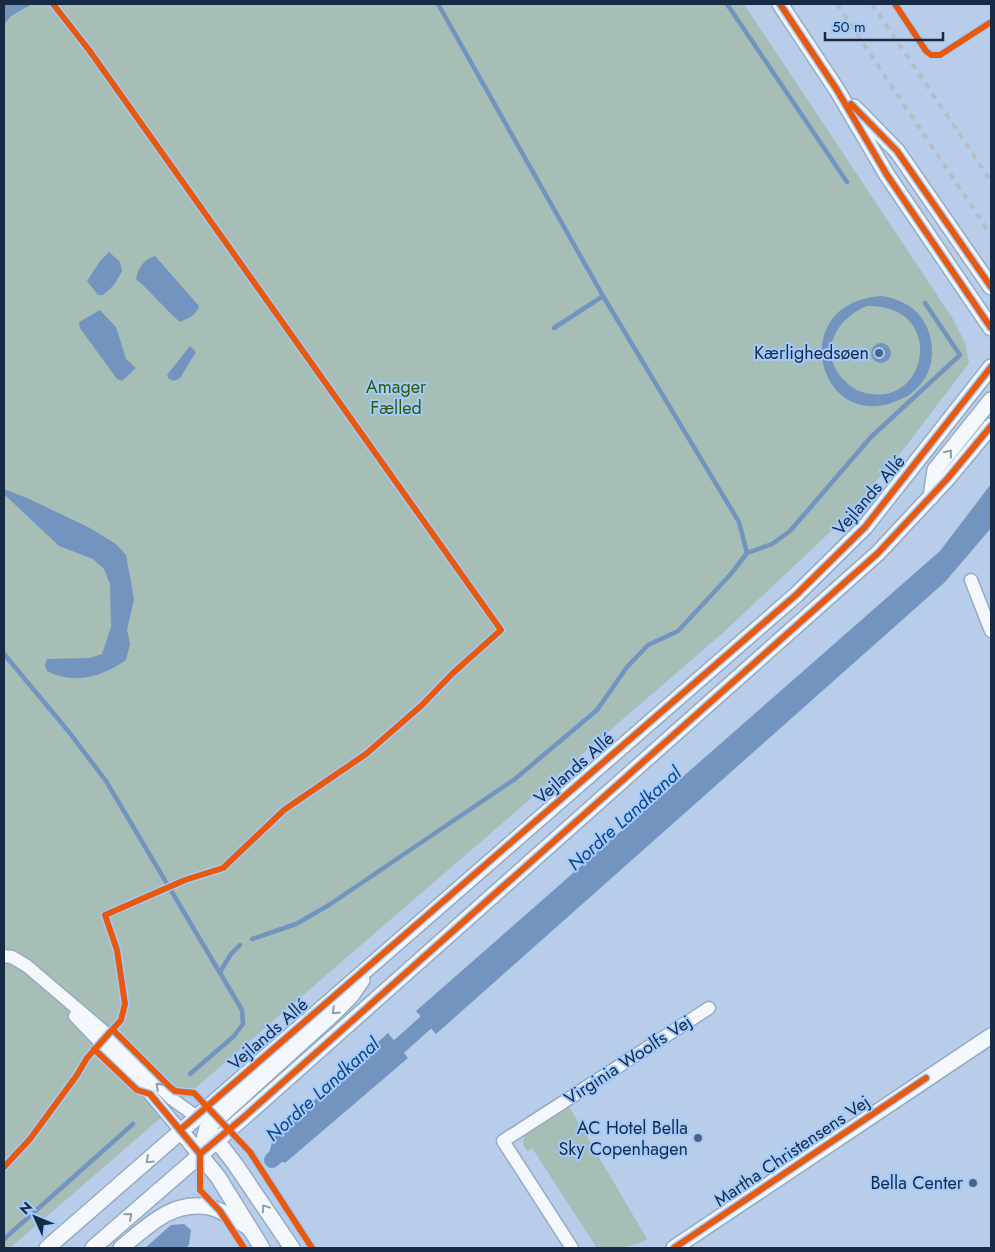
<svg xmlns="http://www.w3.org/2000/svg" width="995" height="1252" font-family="Jost,sans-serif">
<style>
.green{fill:#a6beb6}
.water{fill:#7294bf;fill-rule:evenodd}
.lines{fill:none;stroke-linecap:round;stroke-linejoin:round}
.stream{stroke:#7294bf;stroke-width:4.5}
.canal{stroke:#7294bf;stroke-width:16}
.minor-casing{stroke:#96aac3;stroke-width:15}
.tertiary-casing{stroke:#96aac3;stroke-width:18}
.minor{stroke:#f4f8fc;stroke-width:12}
.tertiary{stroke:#f4f8fc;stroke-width:15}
.rail{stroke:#b6bdc5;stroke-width:4;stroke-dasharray:6 6;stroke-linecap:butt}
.cycleway-casing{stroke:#a2caff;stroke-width:9}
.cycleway{stroke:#e8590c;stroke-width:6}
.oneway{stroke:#919caa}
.poi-dot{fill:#50647f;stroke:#a2caff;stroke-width:2}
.labels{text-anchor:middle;stroke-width:4;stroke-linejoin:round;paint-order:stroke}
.poi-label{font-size:18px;fill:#182b45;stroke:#a2caff;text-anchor:end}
.park-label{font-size:18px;fill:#2e5c0a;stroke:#a2caff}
.street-label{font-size:18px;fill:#182b45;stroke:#a2caff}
.water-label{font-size:19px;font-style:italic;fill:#0e4483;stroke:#a2caff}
</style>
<rect width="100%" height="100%" fill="#b7cdea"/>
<g class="green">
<path d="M 4,4 L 744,4 L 953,319 L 965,343 L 969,363 L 906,446 L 845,518 L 725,631 L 10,1248 L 4,1248 Z"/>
<path d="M 565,1107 L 569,1107 L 573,1113 L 647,1239 C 631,1249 616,1248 597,1248 L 532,1148 L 527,1151 C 512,1131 551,1116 565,1107 Z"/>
</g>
<g class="water">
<path d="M 4,4 L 32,4 L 11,16 L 4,24 Z"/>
<path d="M 109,252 L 120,262 L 122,271 L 114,285 L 103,295 L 98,295 L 87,281 L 100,261 Z"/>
<path d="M 155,256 L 199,306 C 196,316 188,318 180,322 C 164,309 152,292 136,279 C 138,268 144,259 155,256 Z"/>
<path d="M 881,296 C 891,297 901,301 909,306 C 935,322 940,365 919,386 C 911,395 905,398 894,402 C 818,431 785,303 881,296 ZM 867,306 C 944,304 930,402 872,394 C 861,393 852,389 845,381 C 817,354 835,319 867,306 Z"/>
<path d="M 100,310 L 116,327 L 126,359 L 136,368 L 122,381 L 117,379 L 80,328 L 79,322 Z"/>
<circle cx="881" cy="353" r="10"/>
<path d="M 190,346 L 196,352 L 180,378 L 174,381 L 169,379 L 167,375 Z"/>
<path d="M 991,484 L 991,528 L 945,582 L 436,1034 L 416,1011 L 940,551 Z"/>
<path d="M 4,489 L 27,498 L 88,527 L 116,544 L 126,555 L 134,599 L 127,630 L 130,644 L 126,660 C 101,677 76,685 47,671 L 45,665 L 47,659 L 90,658 L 102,654 L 111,627 L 110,584 L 104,569 L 93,559 L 59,546 L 4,494 Z"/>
<path d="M 388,1033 L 408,1058 L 285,1163 L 269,1154 L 273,1138 Z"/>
<path d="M 184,1224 L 191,1230 L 189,1245 L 185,1248 L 145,1248 L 171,1225 Z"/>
</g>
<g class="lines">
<g class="stream">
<path d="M 727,4 L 847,182"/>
<path d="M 554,328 L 603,296"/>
<path d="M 747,553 L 772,544 L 790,531 L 871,437 L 960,355 L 925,303"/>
<path d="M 4,654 L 69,732 L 106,781 L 242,1010 L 243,1024 L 234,1036 L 190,1074"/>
<path d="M 252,939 L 296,924 L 329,905 L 515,779 L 597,710 L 627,667 L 648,645 L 678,631 L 730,575 L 747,553 L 739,522 L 603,296 L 438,4"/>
<path d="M 220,972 L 231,954 L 240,945"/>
<path d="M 4,1239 L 133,1124"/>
</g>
<g class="canal">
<path d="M 384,1060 L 442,1008"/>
<path d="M 272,1160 L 291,1143"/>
</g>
<defs>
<g id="minor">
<path d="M 971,580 L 991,631"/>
<path d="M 4,956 L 12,957 L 27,966 L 108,1035 L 172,1099 L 197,1117"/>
<path d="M 75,1016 L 150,1094 L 180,1130"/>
<path d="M 572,1248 L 503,1141 L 709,1008"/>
</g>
<g id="tertiary">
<path d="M 780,4 L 837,90 L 887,175 L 991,328"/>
<path d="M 854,107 L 897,151 L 991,287"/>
<path d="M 931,497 L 935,470 L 991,400"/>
<path d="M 180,1130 L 218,1177 L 262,1248"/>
<path d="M 211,1133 L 235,1164 L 292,1248"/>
<path d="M 200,1154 L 207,1128 L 333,1014 L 351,996 L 362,980"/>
<path d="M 47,1248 L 796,595 L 865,527 L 991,367"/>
<path d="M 93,1248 L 244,1117 L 878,553 L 948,478 L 991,426"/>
<path d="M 121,1248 C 148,1226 172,1200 209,1207 C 223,1210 236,1220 248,1227"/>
<path d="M 674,1248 L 991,1036"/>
</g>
</defs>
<use href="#minor" class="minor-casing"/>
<use href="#tertiary" class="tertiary-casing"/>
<use href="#minor" class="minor"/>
<use href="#tertiary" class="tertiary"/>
<g class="rail">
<path d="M 837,4 L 991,235"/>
<path d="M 872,4 L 991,181"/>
</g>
<defs>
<g id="cycleway">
<path d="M 780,4 L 837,90 L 887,175 L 991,328"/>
<path d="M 895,4 L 926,51 L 931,55 L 940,55 L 991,22"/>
<path d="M 851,104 L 897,151 L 991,287"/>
<path d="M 113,1030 L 169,1086 L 175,1091 L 194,1093 L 250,1152 L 312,1248"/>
<path d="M 94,1049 L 137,1090 L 150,1094 L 200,1154"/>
<path d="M 180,1130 L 796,595 L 865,527 L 991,367"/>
<path d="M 200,1154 L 244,1117 L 878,553 L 948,478 L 991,426"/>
<path d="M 200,1154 L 200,1190 L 220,1211 L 244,1248"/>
<path d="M 4,1167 L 30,1139 L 77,1075 L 87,1058 L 121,1020 L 125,1004 L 117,950 L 105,915 L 185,880 L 223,868 L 284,810 L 366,754 L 422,705 L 453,673 L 501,630 L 89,50 L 53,4"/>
<path d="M 674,1248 L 926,1078"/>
</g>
</defs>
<use href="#cycleway" class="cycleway-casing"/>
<use href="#cycleway" class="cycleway"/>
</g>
<defs><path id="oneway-chevron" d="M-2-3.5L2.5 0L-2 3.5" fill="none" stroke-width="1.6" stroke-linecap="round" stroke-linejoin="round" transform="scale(1.25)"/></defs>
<g class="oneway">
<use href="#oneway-chevron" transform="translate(949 453) rotate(-51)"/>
<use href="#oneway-chevron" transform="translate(335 1011) rotate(136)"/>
<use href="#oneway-chevron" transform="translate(159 1086) rotate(-135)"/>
<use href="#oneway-chevron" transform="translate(149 1160) rotate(137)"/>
<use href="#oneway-chevron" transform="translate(265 1208) rotate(-124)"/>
<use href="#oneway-chevron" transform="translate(129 1216) rotate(-41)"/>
</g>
<g class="poi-dot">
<circle cx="879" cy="353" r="5"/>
<circle cx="698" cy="1138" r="5"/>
<circle cx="973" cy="1183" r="5"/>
</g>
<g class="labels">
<g class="poi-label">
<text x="869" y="359">Kærlighedsøen</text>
<text x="688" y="1134">AC Hotel Bella<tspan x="688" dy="21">Sky Copenhagen</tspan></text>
<text x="963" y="1189">Bella Center</text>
</g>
<g class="park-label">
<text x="396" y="393">Amager<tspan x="396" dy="21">Fælled</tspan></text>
</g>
<g class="street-label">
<text transform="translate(869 495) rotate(-49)" y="6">Vejlands Allé</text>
<text transform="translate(574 768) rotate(-41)" y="6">Vejlands Allé</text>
<text transform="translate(268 1034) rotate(-41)" y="6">Vejlands Allé</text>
<text transform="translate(628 1060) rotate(-33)" y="6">Virginia Woolfs Vej</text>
<text transform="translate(792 1151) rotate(-34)" y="6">Martha Christensens Vej</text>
</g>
<g class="water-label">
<text transform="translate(624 818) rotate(-42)" y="7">Nordre Landkanal</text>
<text transform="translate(322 1089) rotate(-42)" y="7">Nordre Landkanal</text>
</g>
</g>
<rect width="995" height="1252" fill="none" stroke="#182b45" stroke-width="10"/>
<g transform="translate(35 1217) rotate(314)" stroke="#a2caff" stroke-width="4" paint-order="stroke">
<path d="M0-4L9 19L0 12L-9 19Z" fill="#182b45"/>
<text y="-8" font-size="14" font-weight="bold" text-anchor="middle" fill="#182b45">N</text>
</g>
<path d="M825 32v8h118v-8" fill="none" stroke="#182b45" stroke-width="2.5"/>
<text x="832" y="32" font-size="15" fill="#182b45" stroke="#a2caff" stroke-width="4" paint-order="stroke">50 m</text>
</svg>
